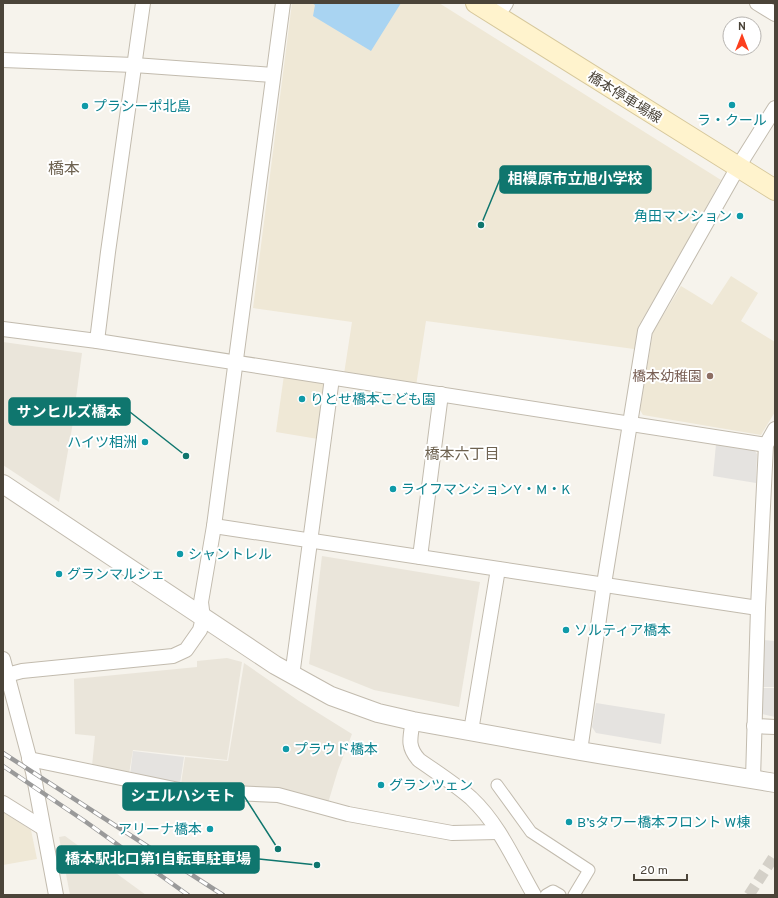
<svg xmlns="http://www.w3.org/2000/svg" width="778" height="898" font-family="Overpass,'Noto Sans JP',sans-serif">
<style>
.residential{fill:#eae5da}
.education{fill:#efe8d6}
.parking{fill:#e5e3e0}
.water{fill:#a9d4f2}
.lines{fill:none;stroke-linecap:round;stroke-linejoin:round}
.pedestrian-tunnel{stroke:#d4d0c8;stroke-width:11;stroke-dasharray:11 5.5;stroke-linecap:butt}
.pedestrian-casing{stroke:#c2bbae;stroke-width:13}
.minor-casing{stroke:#c2bbae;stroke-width:16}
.tertiary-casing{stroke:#c2bbae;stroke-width:20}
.secondary-casing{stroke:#d6c79b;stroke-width:22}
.pedestrian{stroke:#fff;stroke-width:11}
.minor{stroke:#fff;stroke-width:14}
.tertiary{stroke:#fff;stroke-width:18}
.secondary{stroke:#fff3cd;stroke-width:20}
.rail-casing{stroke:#9a9a9a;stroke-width:4.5}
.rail{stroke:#fff;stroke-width:3;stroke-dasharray:9;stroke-linecap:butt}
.culture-dot{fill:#0f9aa8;stroke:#fff;stroke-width:1.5}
.education-dot{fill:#8d6e63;stroke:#fff;stroke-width:1.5}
.labels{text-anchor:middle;stroke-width:4;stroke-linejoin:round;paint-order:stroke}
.street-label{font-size:14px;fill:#4b4439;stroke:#fff}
.culture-label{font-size:14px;fill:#0d838f;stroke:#fff;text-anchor:start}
.education-label{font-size:14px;fill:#785e54;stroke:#fff;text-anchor:end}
.neighbourhood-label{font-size:15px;fill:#6e6250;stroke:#fff}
.quarter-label{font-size:16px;fill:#6e6250;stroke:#fff}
.leader{fill:none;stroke:#0f766e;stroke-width:1.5}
.callout-dot{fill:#0f766e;stroke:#fff;stroke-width:1.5}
.callout{fill:#0f766e;stroke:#0f766e;stroke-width:1.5}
.callout-label{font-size:15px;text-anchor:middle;font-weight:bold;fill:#fff}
</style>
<rect width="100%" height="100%" fill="#f6f3ec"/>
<g class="residential">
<path d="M 3,342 L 82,353 L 72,428 L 59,502 L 3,465 Z"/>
<path d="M 322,556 L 480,582 L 459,707 L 374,690 L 309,664 Z"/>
<path d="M 227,658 L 242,662 L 227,760 L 133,750 L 129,774 L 92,766 L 95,736 L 75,734 L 74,679 L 197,667 L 197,661 Z"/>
<path d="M 244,663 L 299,701 L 352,734 L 338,770 L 328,803 L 181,784 L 185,757 L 228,761 Z"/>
<path d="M 65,836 L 146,895 L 70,895 L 59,837 Z"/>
</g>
<g class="education">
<path d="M 292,3 L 439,3 L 721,180 L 679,257 L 639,325 L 634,349 L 426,321 L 416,386 L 344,374 L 352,322 L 253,308 Z"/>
<path d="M 731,276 L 758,293 L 741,321 L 775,342 L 775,412 L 761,435 L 643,415 L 640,410 L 653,332 L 681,286 L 712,305 Z"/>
<path d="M 284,375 L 321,381 L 325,385 L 318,439 L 276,432 Z"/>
<path d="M 3,812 L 31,830 L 37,859 L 3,865 Z"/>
</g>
<g class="parking">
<path d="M 716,444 L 754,450 L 757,454 L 756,483 L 713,476 Z"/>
<path d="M 764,640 L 775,641 L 775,687 L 763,687 Z"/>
<path d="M 762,688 L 775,688 L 775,717 L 762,714 Z"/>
<path d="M 596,703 L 665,714 L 661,744 L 596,733 L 592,727 Z"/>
<path d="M 133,751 L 184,757 L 180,784 L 130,775 Z"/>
</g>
<path class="water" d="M 312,3 L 401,3 L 371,51 L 313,16 L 315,5 Z"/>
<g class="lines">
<path class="pedestrian-tunnel" d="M 749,895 L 775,855"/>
<defs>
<g id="pedestrian">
<path d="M 497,785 L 531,832 L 589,870 L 574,895"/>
<path d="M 546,895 L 553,891 L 560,895"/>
</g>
<g id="minor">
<path d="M 757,3 L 775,14"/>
<path d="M 497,16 L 506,3"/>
<path d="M 3,60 L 134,65 L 273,75"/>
<path d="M 3,329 L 97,341 L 766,445"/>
<path d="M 97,341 L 108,252 L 143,3"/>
<path d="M 214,526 L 758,608"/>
<path d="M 420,557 L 441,394"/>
<path d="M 3,659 L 33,772 L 56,895"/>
<path d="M 7,675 L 22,671 L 42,669 L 173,656 L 186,650 L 200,630 L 203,618 L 201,602 L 214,526 L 283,3"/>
<path d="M 292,676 L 332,378"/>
<path d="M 413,721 C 410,738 407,747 419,760 C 436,772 455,784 471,798 C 499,824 515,862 534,895"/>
<path d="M 754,726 L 775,727"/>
<path d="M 471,731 L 498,569"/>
<path d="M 580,751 L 604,584 L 645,331 L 738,167 L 775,108"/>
<path d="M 29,759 L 184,791 L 278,795 L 348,814 L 452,833 L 498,832"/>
<path d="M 753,779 L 758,608 L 766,445 L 775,429"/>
<path d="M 3,803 L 43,828"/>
</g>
<path id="tertiary" d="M 3,484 L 275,665 L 331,696 L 378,713 L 413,721 L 580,751 L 775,783"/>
<path id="secondary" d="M 476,3 L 775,190"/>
</defs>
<use href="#pedestrian" class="pedestrian-casing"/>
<use href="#minor" class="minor-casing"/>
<use href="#tertiary" class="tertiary-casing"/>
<use href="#secondary" class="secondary-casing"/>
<use href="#pedestrian" class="pedestrian"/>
<use href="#minor" class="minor"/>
<use href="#tertiary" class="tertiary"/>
<use href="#secondary" class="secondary"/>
<defs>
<g id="rail">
<path d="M 3,753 L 223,895"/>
<path d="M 3,766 L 86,822 L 188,895"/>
</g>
</defs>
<use href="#rail" class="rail-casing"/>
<use href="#rail" class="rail"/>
</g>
<g class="culture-dot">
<circle cx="732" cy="105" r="4"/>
<circle cx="85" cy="106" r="4"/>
<circle cx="740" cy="216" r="4"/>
<circle cx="302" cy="399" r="4"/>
<circle cx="145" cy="442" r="4"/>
<circle cx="393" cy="489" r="4"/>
<circle cx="180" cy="554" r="4"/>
<circle cx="59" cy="574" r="4"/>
<circle cx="566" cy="630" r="4"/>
<circle cx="286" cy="749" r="4"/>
<circle cx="381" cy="785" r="4"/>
<circle cx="569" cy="822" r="4"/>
<circle cx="210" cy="829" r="4"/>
</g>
<circle class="education-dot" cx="710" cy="376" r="4"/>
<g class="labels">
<g class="street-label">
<text transform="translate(625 97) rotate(32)" y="5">橋本停車場線</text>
</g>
<g class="culture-label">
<text x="93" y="111">プラシーポ北島</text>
<text x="732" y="125" text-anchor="middle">ラ・クール</text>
<text x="732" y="221" text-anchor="end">角田マンション</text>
<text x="310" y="404">りとせ橋本こども園</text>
<text x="137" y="447" text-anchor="end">ハイツ相洲</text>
<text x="401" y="494">ライフマンションY・M・K</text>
<text x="188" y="559">シャントレル</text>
<text x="67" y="579">グランマルシェ</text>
<text x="574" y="635">ソルティア橋本</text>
<text x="294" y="754">プラウド橋本</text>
<text x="389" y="790">グランツェン</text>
<text x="577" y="827">B’sタワー橋本フロント W棟</text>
<text x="202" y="834" text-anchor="end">アリーナ橋本</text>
</g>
<g class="education-label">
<text x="702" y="381">橋本幼稚園</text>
</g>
<g class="neighbourhood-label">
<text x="462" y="459">橋本六丁目</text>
</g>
<g class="quarter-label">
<text x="64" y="174">橋本</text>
</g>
</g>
<path class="leader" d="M481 225L500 179M186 456L130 412M278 849L244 796M317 865L259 859"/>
<g class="callout-dot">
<circle cx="481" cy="225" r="4"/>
<circle cx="186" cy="456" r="4"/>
<circle cx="278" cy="849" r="4"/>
<circle cx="317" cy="865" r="4"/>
</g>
<g class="callout">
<rect x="500" y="166" width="151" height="27" rx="4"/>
<rect x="9" y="398" width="121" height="27" rx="4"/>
<rect x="123" y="783" width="121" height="27" rx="4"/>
<rect x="57" y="846" width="202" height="27" rx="4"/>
</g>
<g class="callout-label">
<text x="575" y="184">相模原市立旭小学校</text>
<text x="69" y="417">サンヒルズ橋本</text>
<text x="183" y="801">シエルハシモト</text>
<text x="158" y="864">橋本駅北口第1自転車駐車場</text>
</g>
<rect width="778" height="898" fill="none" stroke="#4b4439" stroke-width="8"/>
<g transform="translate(742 36)"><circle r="19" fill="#ffffff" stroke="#b7b4b0"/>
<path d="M0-3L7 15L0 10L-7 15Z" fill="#fc3f1d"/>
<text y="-6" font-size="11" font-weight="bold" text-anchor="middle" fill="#4b4439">N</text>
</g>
<path d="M634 874v6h53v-6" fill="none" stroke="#4b4439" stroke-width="2"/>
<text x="640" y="874" font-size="12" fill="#4b4439" stroke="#ffffff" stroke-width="3" paint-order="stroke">20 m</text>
</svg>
